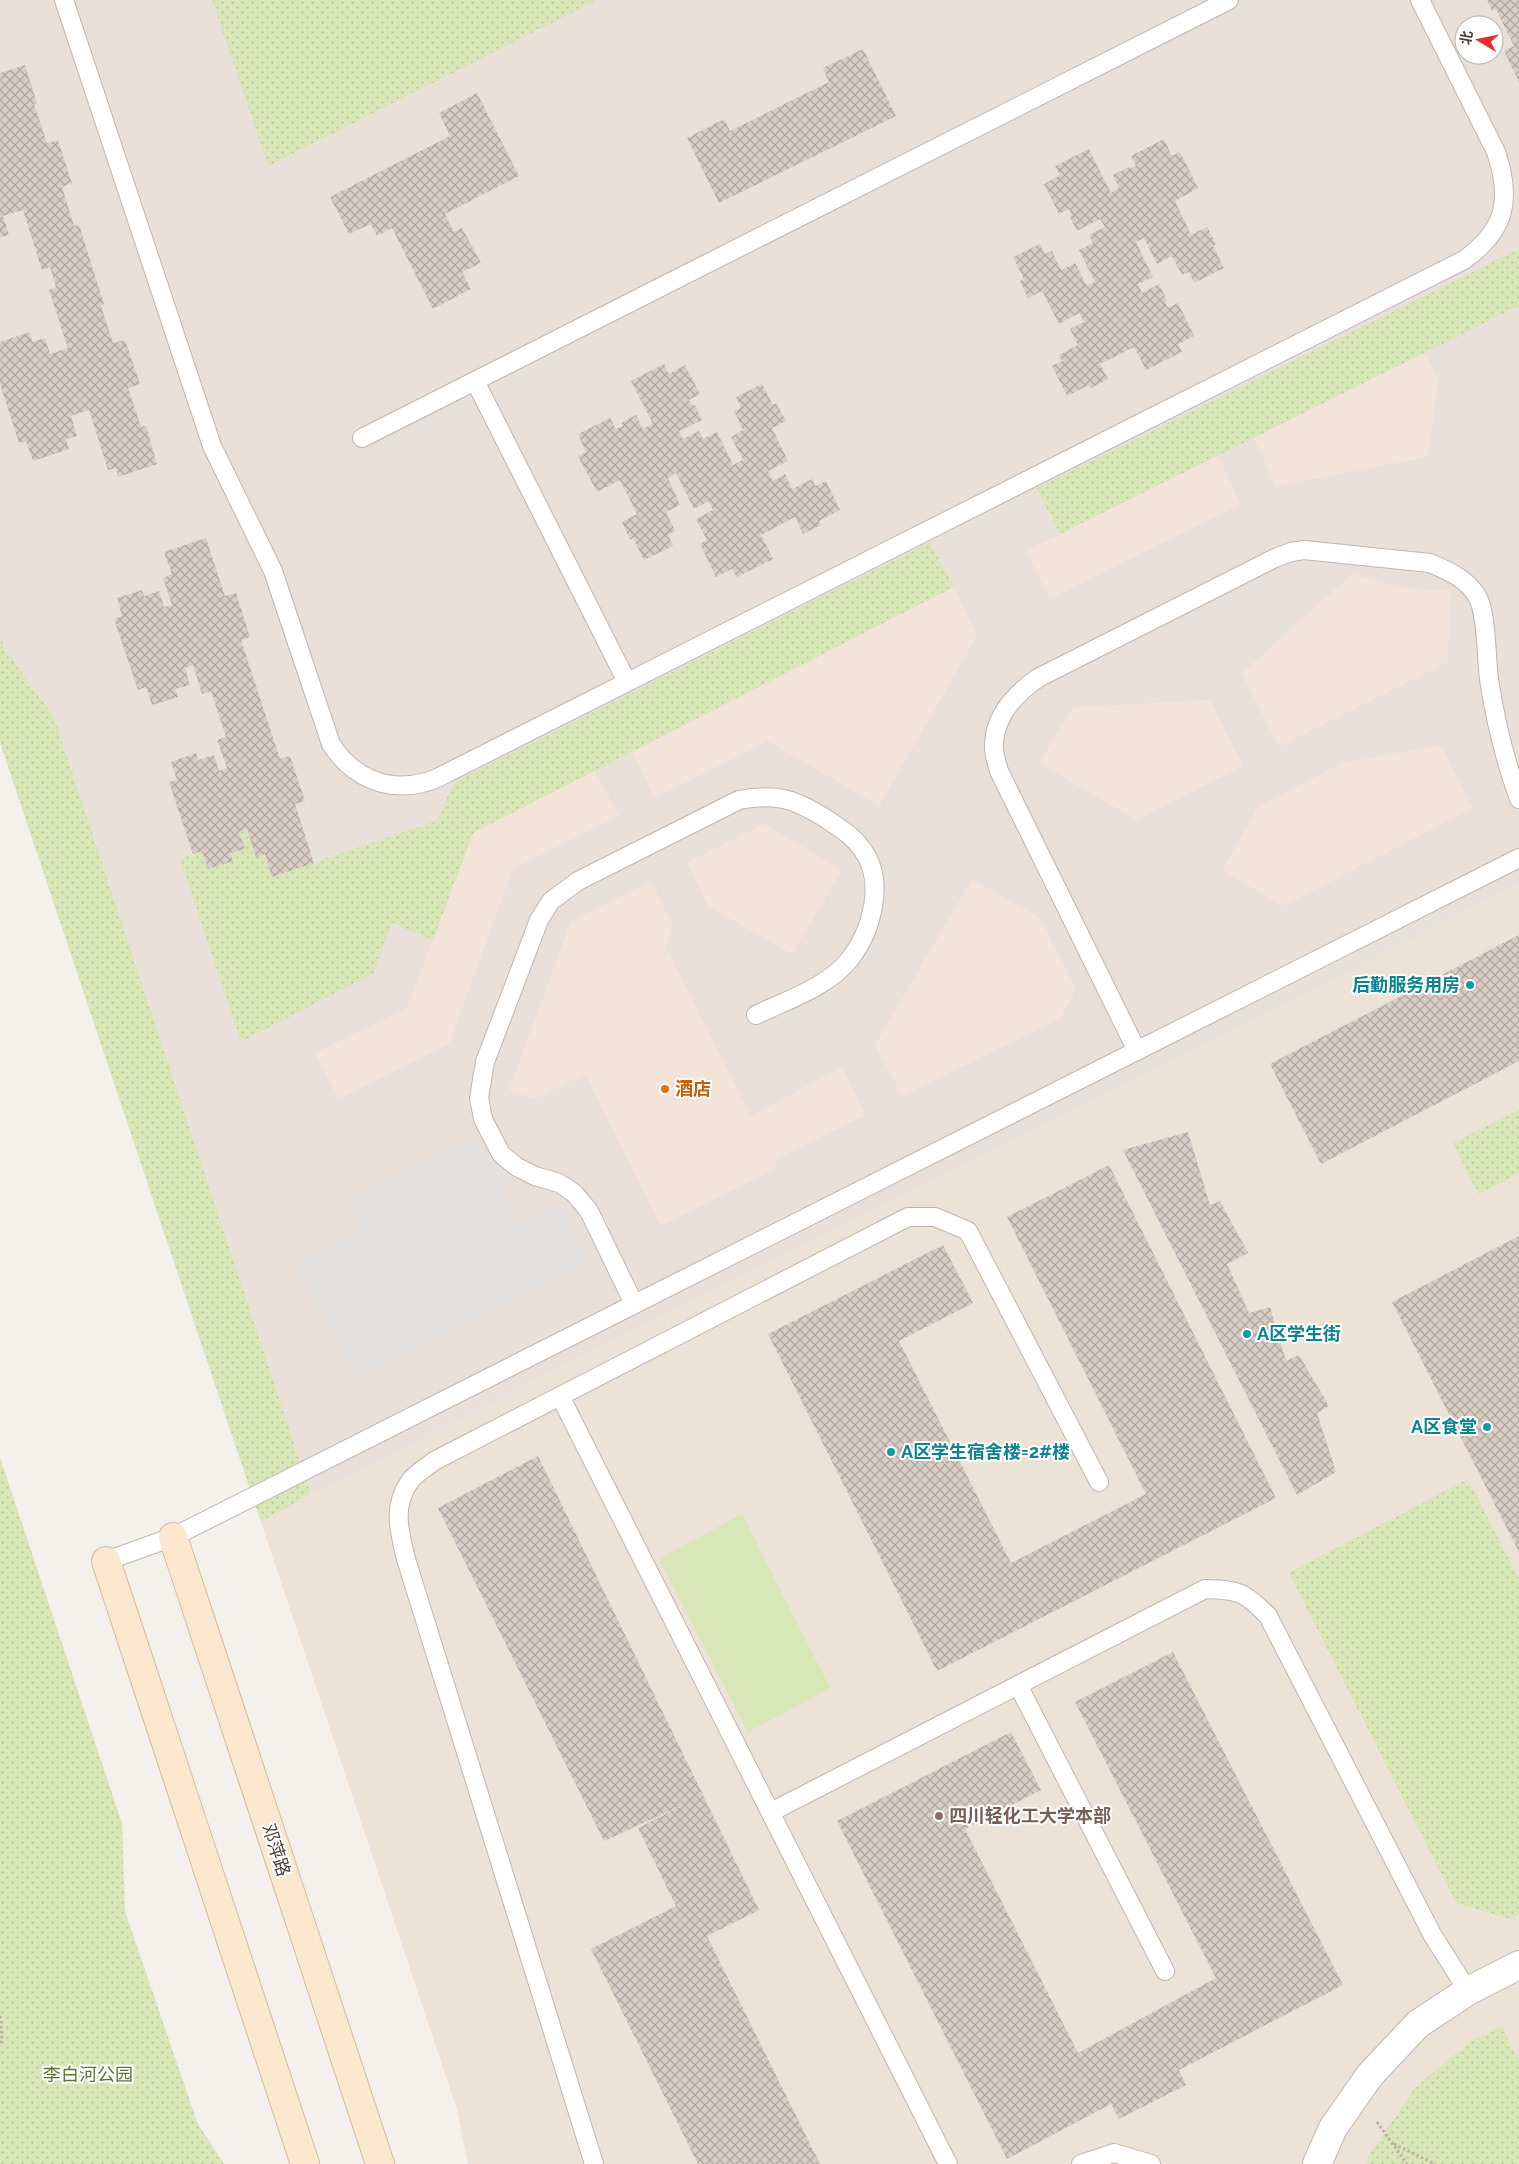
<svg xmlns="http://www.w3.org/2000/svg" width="1519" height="2164" font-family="Raleway,'Noto Sans SC',sans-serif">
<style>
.residential{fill:#e8e0d9;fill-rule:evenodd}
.commercial{fill:#f4e3d8}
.education{fill:#ece2d6}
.green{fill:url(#green-dots)}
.pitch{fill:#d9e6b7}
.parking{fill:#e3e1df}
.building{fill:url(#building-cross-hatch)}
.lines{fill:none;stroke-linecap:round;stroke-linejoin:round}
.service-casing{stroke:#bfb6ae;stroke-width:20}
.minor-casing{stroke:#bfb6ae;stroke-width:30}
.secondary-casing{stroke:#d4bc9f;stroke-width:30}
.path{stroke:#c0afa0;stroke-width:3;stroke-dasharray:2.5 2.5;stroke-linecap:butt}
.service{stroke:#fff;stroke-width:18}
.minor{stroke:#fff;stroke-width:28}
.secondary{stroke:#fbe8ce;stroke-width:28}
.culture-dot{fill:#0f9aa8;stroke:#fff;stroke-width:2}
.food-dot{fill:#e8710a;stroke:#fff;stroke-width:2}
.education-dot{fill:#8d6e63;stroke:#fff;stroke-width:2}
.labels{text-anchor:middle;stroke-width:4;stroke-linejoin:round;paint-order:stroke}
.culture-label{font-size:18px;font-weight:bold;fill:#0d838f;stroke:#fff;text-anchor:end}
.food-label{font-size:18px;font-weight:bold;fill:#c56008;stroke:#fff;text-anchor:start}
.education-label{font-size:18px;font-weight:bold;fill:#785e54;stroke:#fff;text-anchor:start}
.street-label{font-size:18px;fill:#483f39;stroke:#fff}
.park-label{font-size:18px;fill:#58772f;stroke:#fff}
</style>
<defs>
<pattern id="green-dots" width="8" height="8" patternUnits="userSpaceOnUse" patternTransform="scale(1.25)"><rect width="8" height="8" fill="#d9e6b7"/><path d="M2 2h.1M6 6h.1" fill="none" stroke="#bcc69e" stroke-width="1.8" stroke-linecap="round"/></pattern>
<pattern id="building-cross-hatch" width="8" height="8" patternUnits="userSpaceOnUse" patternTransform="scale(1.25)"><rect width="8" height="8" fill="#d8ccc4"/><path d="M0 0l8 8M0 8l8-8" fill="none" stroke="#b1a7a0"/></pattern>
</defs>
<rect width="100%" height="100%" fill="#f4f0eb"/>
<path class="residential" d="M 0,0 L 1519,0 L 1519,885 L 311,1494 L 54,717 L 4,647 L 0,633 ZM 1464,25 L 1494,25 L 1494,55 L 1464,55 Z"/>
<g class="commercial">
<path d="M 1425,352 L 1438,380 L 1428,457 L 1276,486 L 1254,438 Z"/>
<path d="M 1218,456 L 1241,504 L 1050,599 L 1026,551 Z"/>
<path d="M 1352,574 L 1406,588 L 1451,591 L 1448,662 L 1279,747 L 1242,673 Z"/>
<path d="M 954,587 L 977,636 L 879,806 L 768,741 L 655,798 L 632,751 Z"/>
<path d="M 1210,700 L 1243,766 L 1137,820 L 1039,763 L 1073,707 Z"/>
<path d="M 1441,745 L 1473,808 L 1283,906 L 1222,870 L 1259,806 L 1342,763 Z"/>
<path d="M 594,770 L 619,816 L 513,869 L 449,1044 L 339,1099 L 315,1053 L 407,1008 L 473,833 Z"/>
<path d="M 764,824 L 842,870 L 792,954 L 708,906 L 687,862 Z"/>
<path d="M 972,879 L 1040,918 L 1076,989 L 1060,1019 L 902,1096 L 875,1045 Z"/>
<path d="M 651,881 L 673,926 L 663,955 L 669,953 L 751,1116 L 842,1067 L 866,1115 L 774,1160 L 777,1168 L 661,1226 L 585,1074 L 535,1099 L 509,1090 L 571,921 Z"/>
</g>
<path class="education" d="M 1519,885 L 1519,2164 L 468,2164 L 457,2109 L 261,1522 L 311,1494 Z"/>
<g class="green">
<path d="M 212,0 L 597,0 L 268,166 Z"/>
<path d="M 1519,249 L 1519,306 L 1060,534 L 1037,488 Z"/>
<path d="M 930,542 L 954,587 L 473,833 L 433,940 L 392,923 L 374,973 L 241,1042 L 180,859 L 202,851 L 208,869 L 233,861 L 230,853 L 245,849 L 239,832 L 247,829 L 256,857 L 265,854 L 272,877 L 436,821 C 446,808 446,791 459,780 Z"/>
<path d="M 0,633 L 4,647 L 54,717 L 311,1494 L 261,1522 L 0,743 Z"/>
<path d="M 1519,1110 L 1519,1174 L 1478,1194 L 1453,1143 Z"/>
<path d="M 0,1457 L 122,1823 L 125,1911 L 197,2122 L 224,2164 L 0,2164 Z"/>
<path d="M 1468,1479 L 1519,1578 L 1519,1914 L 1510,1919 L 1456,1903 L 1289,1573 Z"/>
<path d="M 1502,2027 L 1519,2061 L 1519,2164 L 1366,2164 L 1369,2155 L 1416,2087 L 1471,2041 Z"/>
</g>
<path class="pitch" d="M 742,1514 L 830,1688 L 748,1732 L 659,1559 Z"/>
<path class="parking" d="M 475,1136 L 520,1224 L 559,1205 L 588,1262 L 355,1380 L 295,1262 L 360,1229 L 347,1201 Z"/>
<g class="building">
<path d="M 1487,0 L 1519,0 L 1519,82 L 1504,51 L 1514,46 L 1496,9 L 1492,11 Z"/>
<path d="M 863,49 L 896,116 L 719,203 L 687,138 L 724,119 L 730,131 L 829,82 L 823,68 Z"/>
<path d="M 25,65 L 37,103 L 34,104 L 47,143 L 58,140 L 72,183 L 62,187 L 74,226 L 79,225 L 104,304 L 101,306 L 113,343 L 125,340 L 140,384 L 128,388 L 141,427 L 146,426 L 157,464 L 118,477 L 116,468 L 108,470 L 89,410 L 71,416 L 77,436 L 66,439 L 69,449 L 33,461 L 26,441 L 19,443 L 0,384 L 0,342 L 30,332 L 32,342 L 45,338 L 50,354 L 68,348 L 49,290 L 56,287 L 50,267 L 42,270 L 23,210 L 3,216 L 9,235 L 0,237 L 0,73 Z"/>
<path d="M 477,93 L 519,176 L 445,214 L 454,232 L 462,228 L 481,263 L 462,272 L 471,289 L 433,309 L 392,228 L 377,236 L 371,224 L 349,234 L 330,197 L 450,136 L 439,113 Z"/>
<path d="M 1164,139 L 1172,156 L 1180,152 L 1198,188 L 1175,201 L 1191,235 L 1207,227 L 1216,244 L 1213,246 L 1224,268 L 1194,283 L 1189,272 L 1182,275 L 1172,256 L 1157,264 L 1144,238 L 1136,242 L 1153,277 L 1138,284 L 1142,293 L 1159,284 L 1167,301 L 1165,302 L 1168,308 L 1178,303 L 1194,336 L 1178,344 L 1182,352 L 1146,370 L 1134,347 L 1100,364 L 1108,379 L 1091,388 L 1089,385 L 1067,396 L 1052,366 L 1062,361 L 1059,355 L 1078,345 L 1070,329 L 1084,322 L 1079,313 L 1059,324 L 1042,291 L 1028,298 L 1020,281 L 1024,279 L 1013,257 L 1040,244 L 1045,254 L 1052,251 L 1061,270 L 1075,263 L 1087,286 L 1095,282 L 1079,250 L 1093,243 L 1089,235 L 1105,227 L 1100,219 L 1077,231 L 1070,217 L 1072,215 L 1069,209 L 1059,214 L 1044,184 L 1060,175 L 1055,166 L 1089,149 L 1111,193 L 1119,188 L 1113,175 L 1129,167 L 1130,169 L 1136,166 L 1131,156 Z"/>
<path d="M 664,364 L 669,374 L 685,365 L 700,394 L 689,400 L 693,406 L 695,405 L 702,420 L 679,431 L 683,439 L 699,431 L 703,439 L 717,432 L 733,465 L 743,460 L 731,437 L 743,430 L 734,411 L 741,408 L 736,397 L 762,384 L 773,405 L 776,403 L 786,421 L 772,428 L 788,461 L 768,471 L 773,481 L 785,474 L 792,489 L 812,479 L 815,486 L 826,481 L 840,510 L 819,521 L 821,525 L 803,534 L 795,517 L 761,535 L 773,559 L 737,577 L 732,569 L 716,577 L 700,544 L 707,540 L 696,519 L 713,510 L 709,501 L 694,509 L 676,473 L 668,478 L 680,505 L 666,512 L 675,531 L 668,535 L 673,546 L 644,560 L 633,538 L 630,540 L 622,522 L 637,514 L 620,480 L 597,492 L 578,456 L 586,452 L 578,434 L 610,418 L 616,429 L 623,426 L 621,423 L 636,415 L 643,429 L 653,424 L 631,381 Z"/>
<path d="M 206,538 L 225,596 L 236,593 L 250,637 L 241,640 L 280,759 L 290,756 L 305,801 L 295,804 L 314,863 L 272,877 L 265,854 L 256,857 L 247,829 L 239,832 L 245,849 L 230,853 L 233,861 L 208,869 L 202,851 L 193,854 L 169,782 L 177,780 L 171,762 L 196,753 L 198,760 L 214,755 L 219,771 L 227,768 L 217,740 L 226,737 L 211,691 L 202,694 L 193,665 L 185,668 L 190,685 L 175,689 L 178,697 L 152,705 L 146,687 L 138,690 L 114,619 L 122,616 L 117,598 L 142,590 L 144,596 L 159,591 L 164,607 L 172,605 L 163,578 L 172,574 L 164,552 Z"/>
<path d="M 1519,935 L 1519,1061 L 1321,1164 L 1270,1064 Z"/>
<path d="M 1188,1132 L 1210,1205 L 1220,1201 L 1248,1253 L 1227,1264 L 1249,1313 L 1270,1307 L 1286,1361 L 1299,1355 L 1329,1406 L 1317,1413 L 1336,1472 L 1297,1495 L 1123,1150 Z"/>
<path d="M 1109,1165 L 1276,1498 L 937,1671 L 768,1334 L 943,1245 L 973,1303 L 899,1341 L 1011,1563 L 1146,1494 L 1007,1217 Z"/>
<path d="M 1519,1236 L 1519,1552 L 1392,1302 Z"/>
<path d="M 538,1456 L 759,1910 L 707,1936 L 820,2164 L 698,2164 L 591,1949 L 676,1906 L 638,1828 L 687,1803 L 604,1841 L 438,1508 Z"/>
<path d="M 1173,1652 L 1343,1985 L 1179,2070 L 1186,2085 L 1119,2119 L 1111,2104 L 1007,2159 L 837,1821 L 1011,1732 L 1041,1790 L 965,1829 L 1078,2053 L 1216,1978 L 1075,1702 Z"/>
</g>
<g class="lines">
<defs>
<g id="service">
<path d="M 64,0 L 212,446 L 273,571 L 331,744 C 352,777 387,793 426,782 C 435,780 443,775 451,771 L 1464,260 C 1506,230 1512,199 1496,152 L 1420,0"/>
<path d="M 475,381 L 627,682"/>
<path d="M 362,438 L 1229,0"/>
<path d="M 1137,1051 L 999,771 C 997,763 993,753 994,744 C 995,715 1015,694 1038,678 L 1275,558 L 1291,552 L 1304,550 L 1430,563 C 1448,571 1466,578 1477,596 C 1487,612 1486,658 1489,679 C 1495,720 1505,760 1519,799"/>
<path d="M 634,1304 L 589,1211 L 574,1193 L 559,1183 L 535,1176 L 517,1167 L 501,1154 L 483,1119 L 479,1098 L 485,1062 L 539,920 L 551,901 L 578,881 L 739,800 C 778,793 795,799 828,820 C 841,829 853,836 862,849 C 886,881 872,930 850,959 C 828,987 787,1000 756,1015"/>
<path d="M 560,1396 L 948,2164"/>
<path d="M 106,1561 L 173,1537 L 1519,858"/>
<path d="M 1018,1685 L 1165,1971"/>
<path d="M 771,1812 L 1205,1589 C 1238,1590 1244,1591 1268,1616 L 1433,1936 L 1468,1991"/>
<path d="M 594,2164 L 406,1559 C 399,1530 392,1507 410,1481 C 416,1473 427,1467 434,1461 L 908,1217 L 935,1217 L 968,1231 L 1099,1482"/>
<path d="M 1081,2164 L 1114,2153 L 1151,2164"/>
</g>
<path id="minor" d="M 1317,2164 L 1333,2128 L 1370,2075 L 1418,2024 L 1468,1991 L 1519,1965"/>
<g id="secondary">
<path d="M 173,1537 L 380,2164"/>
<path d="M 106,1561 L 305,2164"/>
</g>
</defs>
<use href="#service" class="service-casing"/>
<use href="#minor" class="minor-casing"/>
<use href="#secondary" class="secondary-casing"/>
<g class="path">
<path d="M 0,2016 L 2,2040 L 0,2046"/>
<path d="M 1377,2122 L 1407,2164"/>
<path d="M 1394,2144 L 1435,2164"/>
</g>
<use href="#service" class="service"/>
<use href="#minor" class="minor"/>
<use href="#secondary" class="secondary"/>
</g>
<g class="culture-dot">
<circle cx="1470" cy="985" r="5"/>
<circle cx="1247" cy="1334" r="5"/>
<circle cx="1487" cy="1427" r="5"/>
<circle cx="891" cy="1452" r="5"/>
</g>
<circle class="food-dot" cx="665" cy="1089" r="5"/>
<circle class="education-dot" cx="939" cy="1816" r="5"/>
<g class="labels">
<g class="culture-label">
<text x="1460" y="991">后勤服务用房</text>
<text x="1257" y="1340" text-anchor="start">A区学生街</text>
<text x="1477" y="1433">A区食堂</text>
<text x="901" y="1458" text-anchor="start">A区学生宿舍楼=2#楼</text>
</g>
<g class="food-label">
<text x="675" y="1095">酒店</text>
</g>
<g class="education-label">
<text x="949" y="1822">四川轻化工大学本部</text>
</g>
<g class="street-label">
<text transform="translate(276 1850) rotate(72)" y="6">邓萍路</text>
</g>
<g class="park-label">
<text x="88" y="2081">李白河公园</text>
</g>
</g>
<g transform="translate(1479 40) rotate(280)"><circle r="24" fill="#ffffff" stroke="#b6b2b0"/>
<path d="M0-4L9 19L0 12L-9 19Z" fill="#ec2a32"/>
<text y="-8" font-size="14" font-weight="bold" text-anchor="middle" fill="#483f39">北</text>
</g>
</svg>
